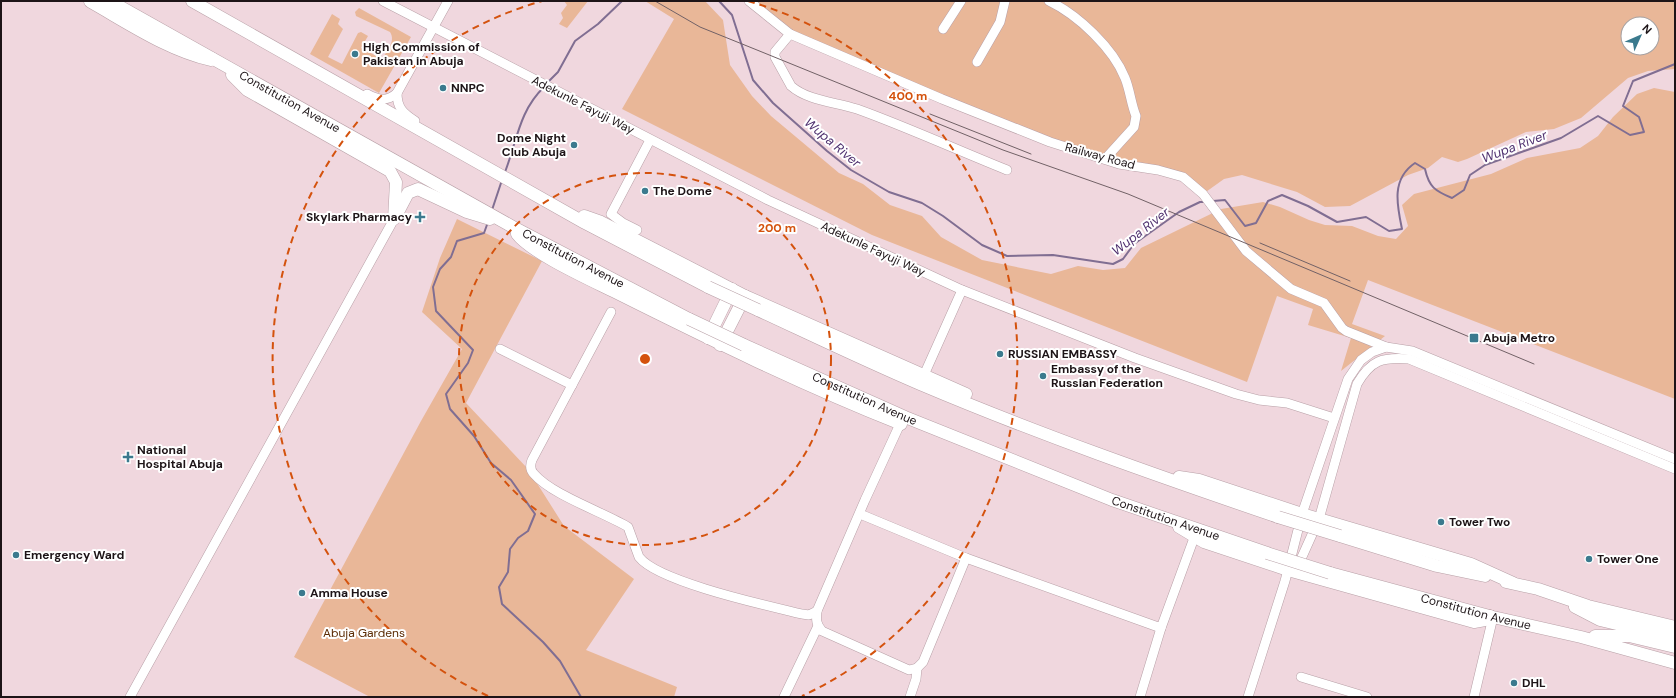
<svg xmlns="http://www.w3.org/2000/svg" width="1676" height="698" font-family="'DM Sans',sans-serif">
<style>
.green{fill:#e9b798;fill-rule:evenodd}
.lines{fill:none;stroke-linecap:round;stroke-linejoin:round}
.stream{stroke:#806e92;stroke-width:2}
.minor-casing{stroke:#b8a0a7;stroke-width:10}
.major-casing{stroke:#b8a0a7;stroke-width:13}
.highway-casing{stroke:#b8a0a7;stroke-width:15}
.minor{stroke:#fff;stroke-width:9}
.major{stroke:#fff;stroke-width:12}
.highway{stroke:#fff;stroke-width:14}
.tram{stroke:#716166;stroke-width:1}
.major-bridge-casing{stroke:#b8a0a7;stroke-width:13;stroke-linecap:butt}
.major-bridge{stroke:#fff;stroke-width:12}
.ring{fill:none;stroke:#d4520d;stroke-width:2;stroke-dasharray:7 5}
.poi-dot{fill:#3b7a8e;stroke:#fff;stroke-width:1.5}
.labels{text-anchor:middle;stroke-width:4;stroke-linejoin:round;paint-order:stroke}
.poi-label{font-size:12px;font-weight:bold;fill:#1d1417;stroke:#fff;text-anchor:start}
.street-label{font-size:12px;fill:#1d1417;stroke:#fff}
.park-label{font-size:12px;fill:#5c2c05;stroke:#fff}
.water-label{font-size:13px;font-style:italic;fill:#503270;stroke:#fff}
.centre{fill:#d4520d;stroke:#fff;stroke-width:2}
.ring-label{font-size:12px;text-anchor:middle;font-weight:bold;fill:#d4520d;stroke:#fff;stroke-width:4;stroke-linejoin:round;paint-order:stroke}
</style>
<rect width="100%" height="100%" fill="#f0d7de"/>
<g class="green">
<path d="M 564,1 L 588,1 L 567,28 L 559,24 L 563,18 L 561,13 L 567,5 Z"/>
<path d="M 645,1 L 705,1 L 723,20 L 730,65 L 752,96 L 771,116 L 839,173 L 863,184 L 890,205 L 922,216 L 941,237 L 982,260 L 1051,274 L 1078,266 L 1103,270 L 1125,268 L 1141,248 L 1221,209 L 1263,202 L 1280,207 L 1309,220 L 1325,225 L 1352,226 L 1378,236 L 1396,239 L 1408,226 L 1402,205 L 1414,194 L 1491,174 L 1527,158 L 1580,148 L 1598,136 L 1613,117 L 1637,94 L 1654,88 L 1675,92 L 1675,399 L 1368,280 L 1352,324 L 1385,336 L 1341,371 L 1351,338 L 1308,325 L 1313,309 L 1277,296 L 1247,382 L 872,235 L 622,109 L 674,19 Z"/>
<path d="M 749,1 L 1675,1 L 1675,69 L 1648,71 L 1628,78 L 1581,118 L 1554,129 L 1526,132 L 1467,159 L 1458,162 L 1442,157 L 1428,168 L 1408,175 L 1350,206 L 1325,207 L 1297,192 L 1242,175 L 1224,179 L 1203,194 L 1190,181 L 1105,159 L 790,34 ZM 1628,24 L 1652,24 L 1652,48 L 1628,48 Z"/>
<path d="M 359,8 L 411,37 L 379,93 L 310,54 L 332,14 L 340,19 L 338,24 L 343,29 L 328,57 L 342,64 L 358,33 L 361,32 L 368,36 L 361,48 L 382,59 C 387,51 396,41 390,32 L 356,16 L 355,12 Z"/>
<path d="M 457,219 L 542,261 L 466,403 L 528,469 L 564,526 L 634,579 L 586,650 L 677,687 L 674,697 L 370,697 L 294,657 L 421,421 L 462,349 L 422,312 L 440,258 Z"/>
</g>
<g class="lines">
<g class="stream">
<path d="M 719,1 L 732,15 L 753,80 L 773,103 L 827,151 L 851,170 L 889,192 L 922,203 L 943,216 L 982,245 L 1007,256 L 1053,255 L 1113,264 L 1123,259 L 1134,244 L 1179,212 L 1200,202 L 1204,202"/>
<path d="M 547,83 L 558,72 L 575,41 L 598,24 L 622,1"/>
<path d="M 505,172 C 517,141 519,111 544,87"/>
<path d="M 1213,201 L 1225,200 L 1245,226 L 1256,223 L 1268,201 L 1282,195 L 1308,206 L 1337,222 L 1366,217 L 1389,231 L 1402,229 C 1397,205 1391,179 1415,163 L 1425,169 C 1429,187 1435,191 1452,198 L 1464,190 L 1470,175 L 1485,165 L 1561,138 L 1598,116 L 1630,135 L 1644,132 L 1639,117 L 1623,106 L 1633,81 L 1675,64"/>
<path d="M 492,210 L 502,180"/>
<path d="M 488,222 L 484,233 L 457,241 L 451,257 L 440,269 L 433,287 L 436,311 L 473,350 L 468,363 L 446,394 L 450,409 L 474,436 L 491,463 L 511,480 L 535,514 L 528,531 L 518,538 L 510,549 L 508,572 L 499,587 L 502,604 L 543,642 L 560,661 L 581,697"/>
</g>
<defs>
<g id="minor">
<path d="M 383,1 L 768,200 L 962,290 L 1135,358 L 1236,394 L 1259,400 L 1287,403 L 1334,418"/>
<path d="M 749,1 L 790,34 L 942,99 L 1050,142 L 1119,164 L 1158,170 L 1183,177 L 1203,194 L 1246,251 L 1291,289 L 1324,303 L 1342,328 L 1346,331 L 1386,347"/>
<path d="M 1049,1 C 1078,15 1113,48 1125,78 C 1130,90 1131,104 1136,116 L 1134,127 L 1105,159"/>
<path d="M 943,29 L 961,1"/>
<path d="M 790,34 L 775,52 L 775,57 L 791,86 C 808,101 836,102 857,109 C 907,127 957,150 1007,170"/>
<path d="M 977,62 L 1000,22 L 1005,1"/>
<path d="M 397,93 C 397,108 403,113 415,121"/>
<path d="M 367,94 C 378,100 387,102 397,93 L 448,1"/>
<path d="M 637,230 L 623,223 L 611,214 L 650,140"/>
<path d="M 611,312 L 532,460 C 530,465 530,470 534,474 C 552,495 603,512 628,527 L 639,557 C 658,582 769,606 802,614 L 809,615 L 817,611"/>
<path d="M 500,349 L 572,385"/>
<path d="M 924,375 L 962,290"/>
<path d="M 900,424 L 865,500 L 817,611 C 816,620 816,624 822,631 L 909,670 L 917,668 L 923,662 L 966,558"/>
<path d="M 860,514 L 966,558 L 1161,628 L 1194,538"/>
<path d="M 1297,568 L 1319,519 L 1357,384 C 1371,360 1382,357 1409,359 L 1675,469"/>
<path d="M 1301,677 L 1367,697"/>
<path d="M 130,697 L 394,219"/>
<path d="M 784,697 L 818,626"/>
<path d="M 910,697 L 916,679 L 917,668"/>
<path d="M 1140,697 L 1161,628"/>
<path d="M 1248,697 L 1285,581 L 1302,514 L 1348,379 L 1361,360 L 1372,352 L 1386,347 L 1412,351 L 1675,459"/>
<path d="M 1474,697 L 1493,617"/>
</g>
<g id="major">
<path id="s1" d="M 110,1 L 513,227 L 689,319"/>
<path d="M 192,1 L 585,223 L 708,287"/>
<path d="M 232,75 L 247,90 L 390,171 L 396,182 L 394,219"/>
<path d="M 397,214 L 408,193 L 418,189 L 467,212 L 490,219"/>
<path d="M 584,216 L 601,222 L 745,296 L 966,394"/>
<path d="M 517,234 C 531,253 591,280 615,292 C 709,339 803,385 901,424"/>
<path d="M 758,310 C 812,335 866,361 920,384 C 1038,434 1158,476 1278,517"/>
<path d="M 708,338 L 732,289"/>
<path d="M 720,345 L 745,296"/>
<path id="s2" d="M 744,345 L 905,417 L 1112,500 L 1267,553"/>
<path d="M 1179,477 L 1199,480 L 1302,514 L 1471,564 L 1513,583"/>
<path d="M 1179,527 L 1204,542 L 1288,570 L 1474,622 L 1485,620 L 1490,616"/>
<path d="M 1340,536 L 1437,566 L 1485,576"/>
<path id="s3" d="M 1330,573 L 1493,617 L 1581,637 L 1675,663"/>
<path d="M 1506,582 L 1538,589 L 1588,606 L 1675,627"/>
<path d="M 1575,607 L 1600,620 L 1675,638"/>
<path d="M 1595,636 L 1629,636 L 1675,647"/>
</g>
<path id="highway" d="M 91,1 C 130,23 168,49 211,59"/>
</defs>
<use href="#minor" class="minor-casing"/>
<use href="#major" class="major-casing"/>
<use href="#highway" class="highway-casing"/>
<use href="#minor" class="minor"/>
<use href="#major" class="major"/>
<use href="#highway" class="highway"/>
<g class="tram">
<path d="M 655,1 L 700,27 L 757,50 L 1003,150 L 1128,194 L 1534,364"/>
<path d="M 930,114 L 1031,154"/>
<path d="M 1260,243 L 1350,281"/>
</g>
<defs>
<g id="major-bridge">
<path d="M 708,287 L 758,310"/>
<path d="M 689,319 L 744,345"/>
<path d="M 1278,517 L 1340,536"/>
<path d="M 1267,553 L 1330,573"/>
</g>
</defs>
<use href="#major-bridge" class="major-bridge-casing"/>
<use href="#major-bridge" class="major-bridge"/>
</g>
<g class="ring">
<circle cx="645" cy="359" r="186"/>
<path d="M488 696A372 372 0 0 1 542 1M748 1A372 372 0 0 1 802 696"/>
</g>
<g class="poi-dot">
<circle cx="355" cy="54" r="4"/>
<circle cx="443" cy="88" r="4"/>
<circle cx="574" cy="145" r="4"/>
<circle cx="645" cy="191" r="4"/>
<path d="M418 211h4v4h4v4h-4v4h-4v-4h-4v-4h4z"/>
<rect x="1469" y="333" width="10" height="10" rx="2"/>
<circle cx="1000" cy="354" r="4"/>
<circle cx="1043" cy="376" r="4"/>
<path d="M126 451h4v4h4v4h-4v4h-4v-4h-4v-4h4z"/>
<circle cx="1441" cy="522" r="4"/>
<circle cx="16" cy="555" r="4"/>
<circle cx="1589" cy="559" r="4"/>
<circle cx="302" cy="593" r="4"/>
<circle cx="1514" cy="683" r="4"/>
</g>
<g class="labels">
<g class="poi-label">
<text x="363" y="51">High Commission of<tspan x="363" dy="14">Pakistan in Abuja</tspan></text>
<text x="451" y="92">NNPC</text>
<text x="566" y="142" text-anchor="end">Dome Night<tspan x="566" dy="14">Club Abuja</tspan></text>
<text x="653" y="195">The Dome</text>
<text x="412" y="221" text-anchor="end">Skylark Pharmacy</text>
<text x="1483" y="342">Abuja Metro</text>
<text x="1008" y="358">RUSSIAN EMBASSY</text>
<text x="1051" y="373">Embassy of the<tspan x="1051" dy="14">Russian Federation</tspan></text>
<text x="137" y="454">National<tspan x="137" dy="14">Hospital Abuja</tspan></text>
<text x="1449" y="526">Tower Two</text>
<text x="24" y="559">Emergency Ward</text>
<text x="1597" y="563">Tower One</text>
<text x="310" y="597">Amma House</text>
<text x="1522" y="687">DHL</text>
</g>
<g class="street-label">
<text dy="4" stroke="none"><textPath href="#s1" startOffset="206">Constitution Avenue</textPath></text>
<text transform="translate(583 105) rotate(27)" y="4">Adekunle Fayuji Way</text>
<text transform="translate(1100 156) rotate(15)" y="4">Railway Road</text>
<text transform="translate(873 249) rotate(25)" y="4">Adekunle Fayuji Way</text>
<text dy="4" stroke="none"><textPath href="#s1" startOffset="530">Constitution Avenue</textPath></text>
<text dy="4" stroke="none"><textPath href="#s2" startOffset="132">Constitution Avenue</textPath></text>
<text dy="4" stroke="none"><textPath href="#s2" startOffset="456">Constitution Avenue</textPath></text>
<text dy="4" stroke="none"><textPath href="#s3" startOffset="151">Constitution Avenue</textPath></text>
</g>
<g class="park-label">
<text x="364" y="637">Abuja Gardens</text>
</g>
<g class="water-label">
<text transform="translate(833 142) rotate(40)" y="5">Wupa River</text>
<text transform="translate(1514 146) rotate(-21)" y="5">Wupa River</text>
<text transform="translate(1140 231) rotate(-38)" y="5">Wupa River</text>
</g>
</g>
<circle cx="645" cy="359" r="6" class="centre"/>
<g class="ring-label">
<text x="908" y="100">400 m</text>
<text x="777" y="232">200 m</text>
</g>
<rect width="1676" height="698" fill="none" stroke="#1d1417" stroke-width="4"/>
<g transform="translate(1640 36) rotate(45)"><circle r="19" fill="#ffffff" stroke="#a5a1a2"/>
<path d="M0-3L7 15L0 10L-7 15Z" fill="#3b7a8e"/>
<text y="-6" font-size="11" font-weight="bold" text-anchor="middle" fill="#1d1417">N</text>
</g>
</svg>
